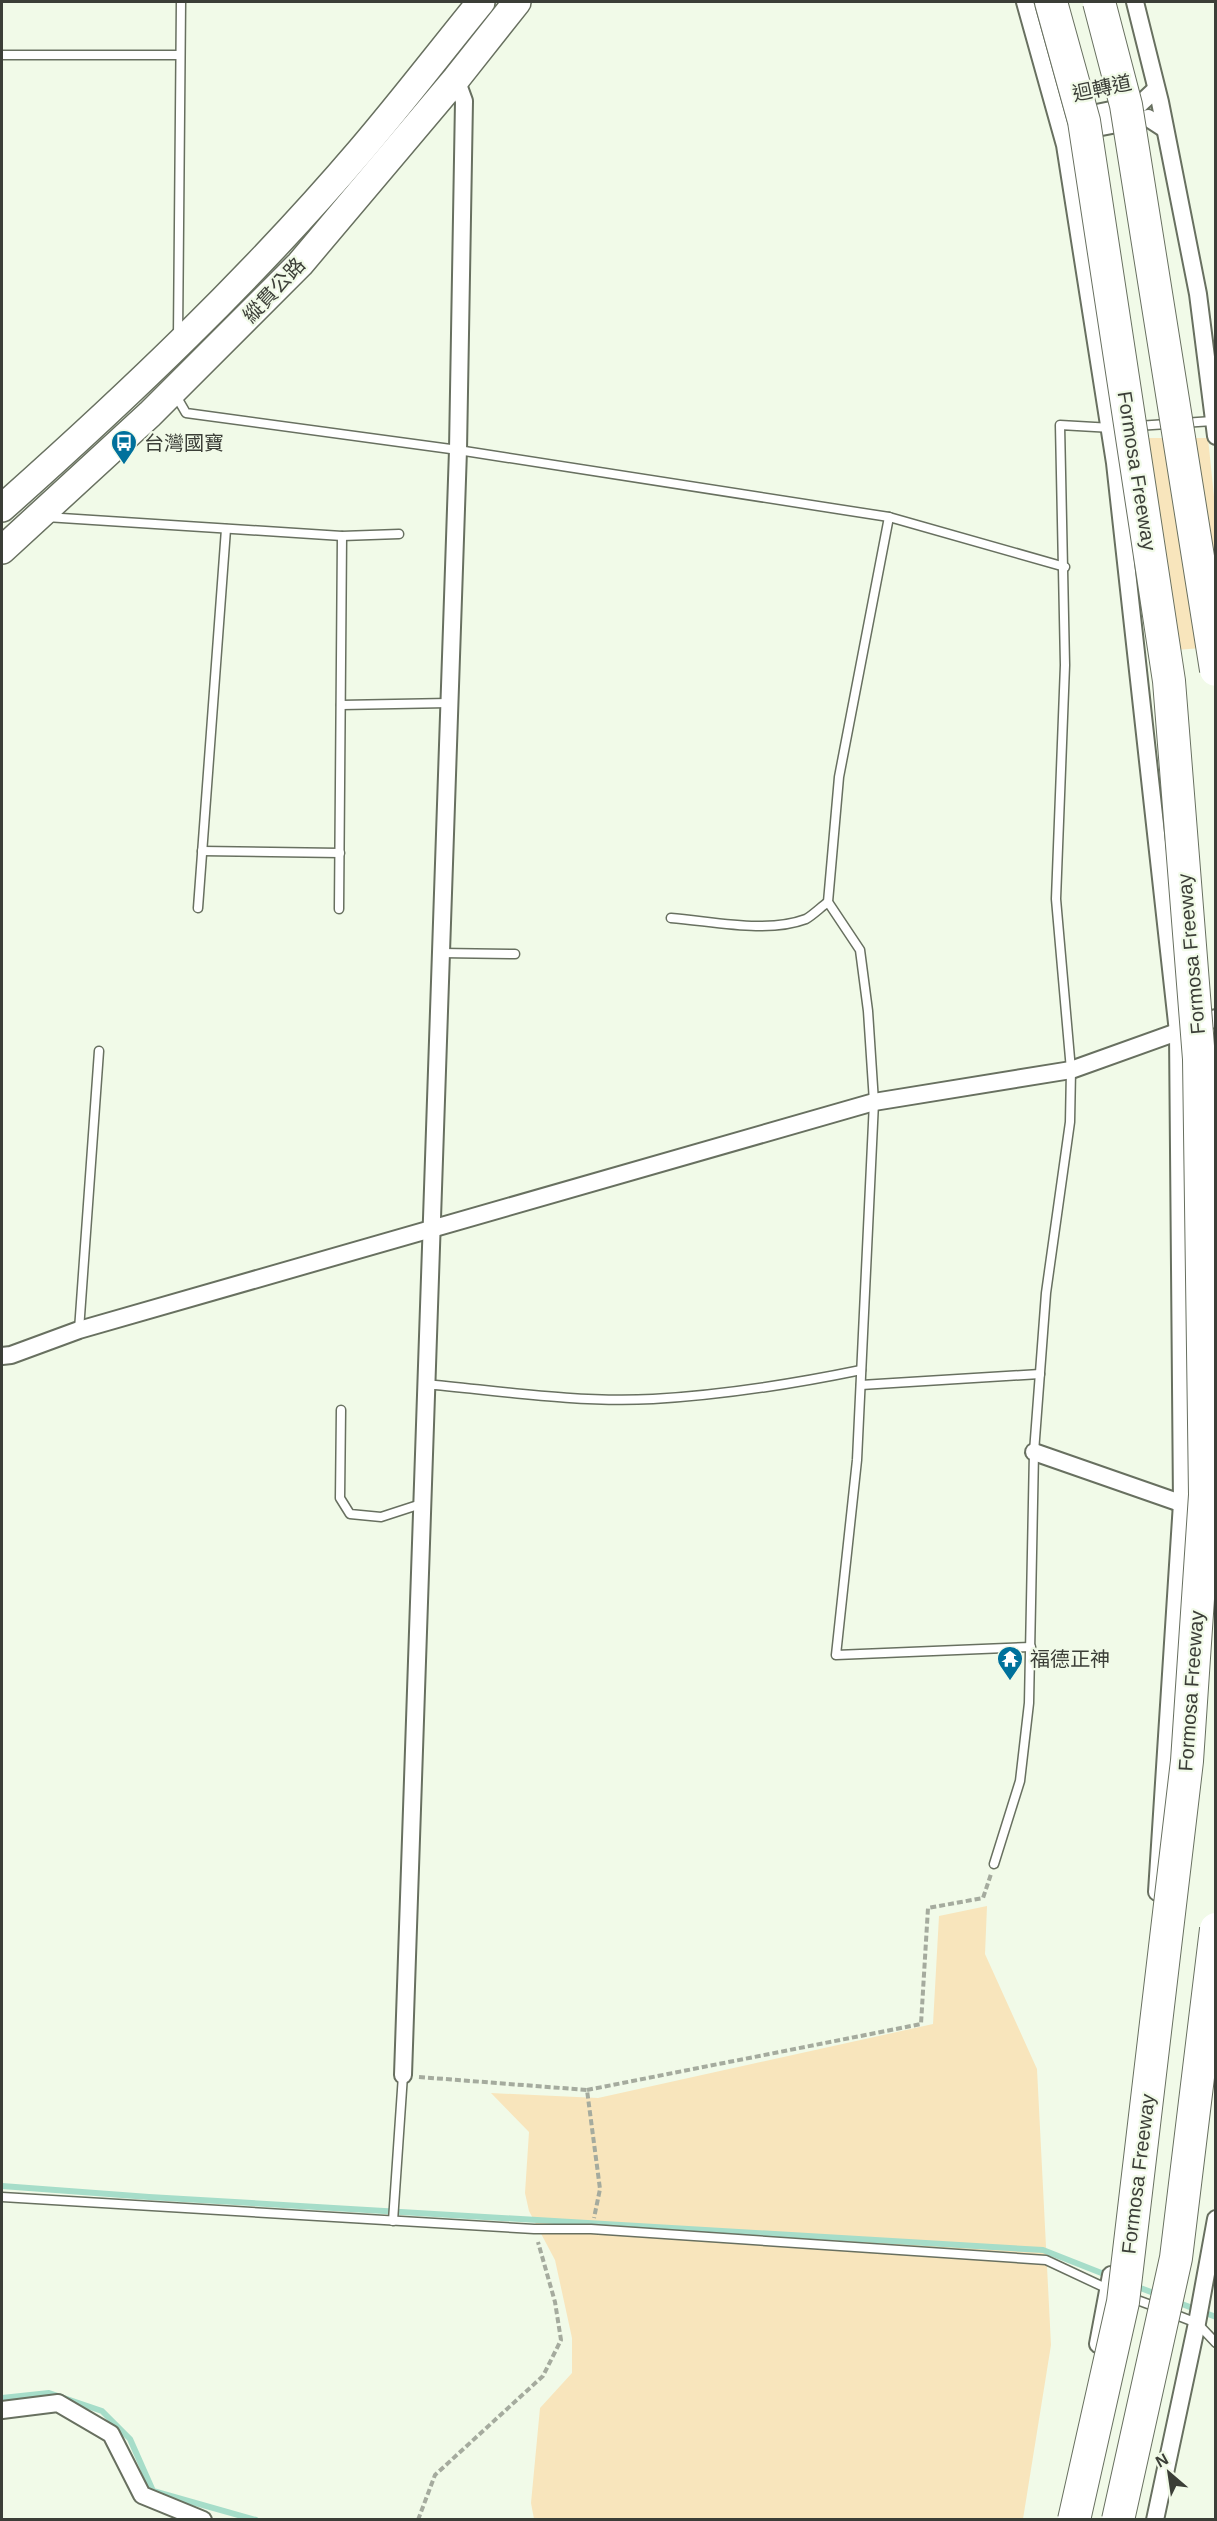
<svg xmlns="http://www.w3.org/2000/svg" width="1217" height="2521" font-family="Helvetica,'Noto Sans TC',sans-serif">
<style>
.green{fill:#f8e5bc}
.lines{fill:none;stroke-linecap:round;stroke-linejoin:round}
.stream{stroke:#a6ddc9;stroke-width:6}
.lane-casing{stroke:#687060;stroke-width:11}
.street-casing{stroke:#687060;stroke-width:20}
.primary-casing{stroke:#687060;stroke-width:30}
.path{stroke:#a5ab9e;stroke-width:4;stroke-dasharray:6 3;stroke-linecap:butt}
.lane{stroke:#fff;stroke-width:8}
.street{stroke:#fff;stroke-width:16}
.primary{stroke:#fff;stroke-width:27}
.highway-bridge-casing{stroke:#687060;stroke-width:34;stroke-linecap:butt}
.highway-bridge{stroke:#fff;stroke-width:32}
.labels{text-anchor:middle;stroke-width:4.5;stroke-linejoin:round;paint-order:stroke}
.street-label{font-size:20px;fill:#3b3e37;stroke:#f1fae8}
.poi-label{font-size:20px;fill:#3b3e37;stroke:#f1fae8;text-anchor:start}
</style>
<rect width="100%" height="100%" fill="#f1fae8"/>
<g class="green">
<path d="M 1119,438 L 1208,438 L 1216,516 L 1215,647 L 1149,652 Z"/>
<path d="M 987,1906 L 985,1954 L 1037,2069 L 1051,2345 L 1023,2519 L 534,2519 L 531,2503 L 540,2408 L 572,2373 L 572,2338 L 555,2260 L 529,2211 L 525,2193 L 529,2132 L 491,2093 L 598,2098 L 933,2024 L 939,1916 Z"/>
</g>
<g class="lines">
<g class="stream">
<path d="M 2,2186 L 149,2197 L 1043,2250 L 1109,2276"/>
<path d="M 1135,2286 L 1159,2295"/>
<path d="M 1174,2301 L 1216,2317"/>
<path d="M 2,2398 L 49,2393 L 102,2411 L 130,2439 L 153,2491 L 256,2520"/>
</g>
<defs>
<g id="lane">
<path d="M 2,55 L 180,55"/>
<path d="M 178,337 L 181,2"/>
<path d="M 175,394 L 186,413 L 458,450 L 889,517 L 1065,567"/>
<path d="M 1137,426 L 1213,421"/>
<path d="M 46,517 L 342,536 L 399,534"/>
<path d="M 889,517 L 839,777 L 828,902 L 860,950 L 868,1011 L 874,1102 L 857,1460 L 836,1655 L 1031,1647"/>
<path d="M 341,705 L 449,703"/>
<path d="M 202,851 L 340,853"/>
<path d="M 198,908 L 226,529"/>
<path d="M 339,909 L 342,536"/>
<path d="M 671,918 C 712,921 766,934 806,919 C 813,915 821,907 828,902"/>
<path d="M 441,953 L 515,954"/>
<path d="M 79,1330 L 99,1051"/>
<path d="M 425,1384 C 501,1391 577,1403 653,1399 C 723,1395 793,1384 861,1370"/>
<path d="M 861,1385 L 1040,1374"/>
<path d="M 341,1410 L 340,1498 L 350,1514 L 381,1517 L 421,1504"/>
<path d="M 994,1864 L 1020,1781 L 1029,1703 L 1034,1452 L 1046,1293 L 1070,1122 L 1071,1070 L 1056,899 L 1065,665 L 1060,425 L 1112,428"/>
<path d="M 2,2197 L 534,2229 L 591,2229 L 1046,2260 L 1108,2289"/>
<path d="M 393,2221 L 403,2075"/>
<path d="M 1129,2297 L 1159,2308"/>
<path d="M 1171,2313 L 1197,2323 L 1216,2343"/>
</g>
<g id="street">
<path d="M 1025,2 L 1065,145 L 1115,463 L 1178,1032 L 1182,1503 L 1157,1892"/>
<path d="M 1135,2 L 1160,102 L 1198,294 L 1216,436"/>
<path d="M 1077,117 L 1140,104 L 1156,89"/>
<path d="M 1081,131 L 1148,118 L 1165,129"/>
<path d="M 2,1356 L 11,1355 L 79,1330 L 874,1102 L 1071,1070 L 1216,1018"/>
<path d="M 1034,1452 L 1189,1506"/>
<path d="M 403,2075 L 458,450 L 464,101 L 456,79"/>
<path d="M 1098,2344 L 1111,2275"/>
<path d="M 2,2410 L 58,2403 L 111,2434 L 142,2495 L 203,2520"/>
<path d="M 1155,2520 L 1197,2323 L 1216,2219"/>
</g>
<g id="primary">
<path d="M 2,508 C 128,396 251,279 361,150 C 402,102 441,51 481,2"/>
<path d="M 2,550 L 150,414 L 300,264 L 456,79 L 517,2"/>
</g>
</defs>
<use href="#lane" class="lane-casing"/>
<use href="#street" class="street-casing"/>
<use href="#primary" class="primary-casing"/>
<g class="path">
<path d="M 419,2077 L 587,2090 L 600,2189 L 594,2218"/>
<path d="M 587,2090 L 921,2024 L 928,1908 L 983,1898 L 991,1874"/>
<path d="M 418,2520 L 435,2475 L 543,2376 L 561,2340 L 555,2302 L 538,2242"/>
</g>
<use href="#lane" class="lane"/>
<use href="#street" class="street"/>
<use href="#primary" class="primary"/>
<defs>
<g id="highway-bridge">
<path d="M 1051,2 L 1084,121 L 1169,681 L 1199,1059 L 1205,1495 L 1187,1761 L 1123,2302 L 1074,2520"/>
<path d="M 1099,2 L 1126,105 L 1216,670"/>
<path d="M 1118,2520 L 1176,2258 L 1216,1929"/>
</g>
</defs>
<use href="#highway-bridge" class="highway-bridge-casing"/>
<use href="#highway-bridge" class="highway-bridge"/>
</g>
<defs>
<symbol id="bus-pin" viewBox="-11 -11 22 30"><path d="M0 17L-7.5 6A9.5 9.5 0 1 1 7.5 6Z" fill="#00719c" stroke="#f1fae8"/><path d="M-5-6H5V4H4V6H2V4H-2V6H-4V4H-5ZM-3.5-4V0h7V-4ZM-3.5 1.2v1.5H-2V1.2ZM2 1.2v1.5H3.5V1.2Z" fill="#fff"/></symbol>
<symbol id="temple-pin" viewBox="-11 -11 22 30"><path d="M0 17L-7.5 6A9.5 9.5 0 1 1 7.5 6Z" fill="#00719c" stroke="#f1fae8"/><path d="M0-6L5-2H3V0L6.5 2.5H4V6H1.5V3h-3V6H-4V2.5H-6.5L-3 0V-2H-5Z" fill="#fff"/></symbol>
</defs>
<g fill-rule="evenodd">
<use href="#bus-pin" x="109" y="428" width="30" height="40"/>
<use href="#temple-pin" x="995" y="1644" width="30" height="40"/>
</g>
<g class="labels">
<g class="street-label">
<text transform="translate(1102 88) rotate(-12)" y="7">迴轉道</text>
<text transform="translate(274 290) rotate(-47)" y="7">縱貫公路</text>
<text transform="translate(1137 471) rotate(81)" y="7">Formosa Freeway</text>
<text transform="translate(1191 954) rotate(-95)" y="7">Formosa Freeway</text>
<text transform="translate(1191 1691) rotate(-86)" y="7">Formosa Freeway</text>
<text transform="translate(1138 2174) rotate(-83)" y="7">Formosa Freeway</text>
</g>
<g class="poi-label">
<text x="144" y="450">台灣國寶</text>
<text x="1030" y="1666">福德正神</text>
</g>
</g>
<rect width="1217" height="2521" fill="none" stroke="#3b3e37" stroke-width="6"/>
<g transform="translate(1169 2473) rotate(331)" stroke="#f1fae8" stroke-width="4.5" paint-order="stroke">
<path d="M0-4.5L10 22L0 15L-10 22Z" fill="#3b3e37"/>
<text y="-9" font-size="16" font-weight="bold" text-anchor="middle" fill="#3b3e37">N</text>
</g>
</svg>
